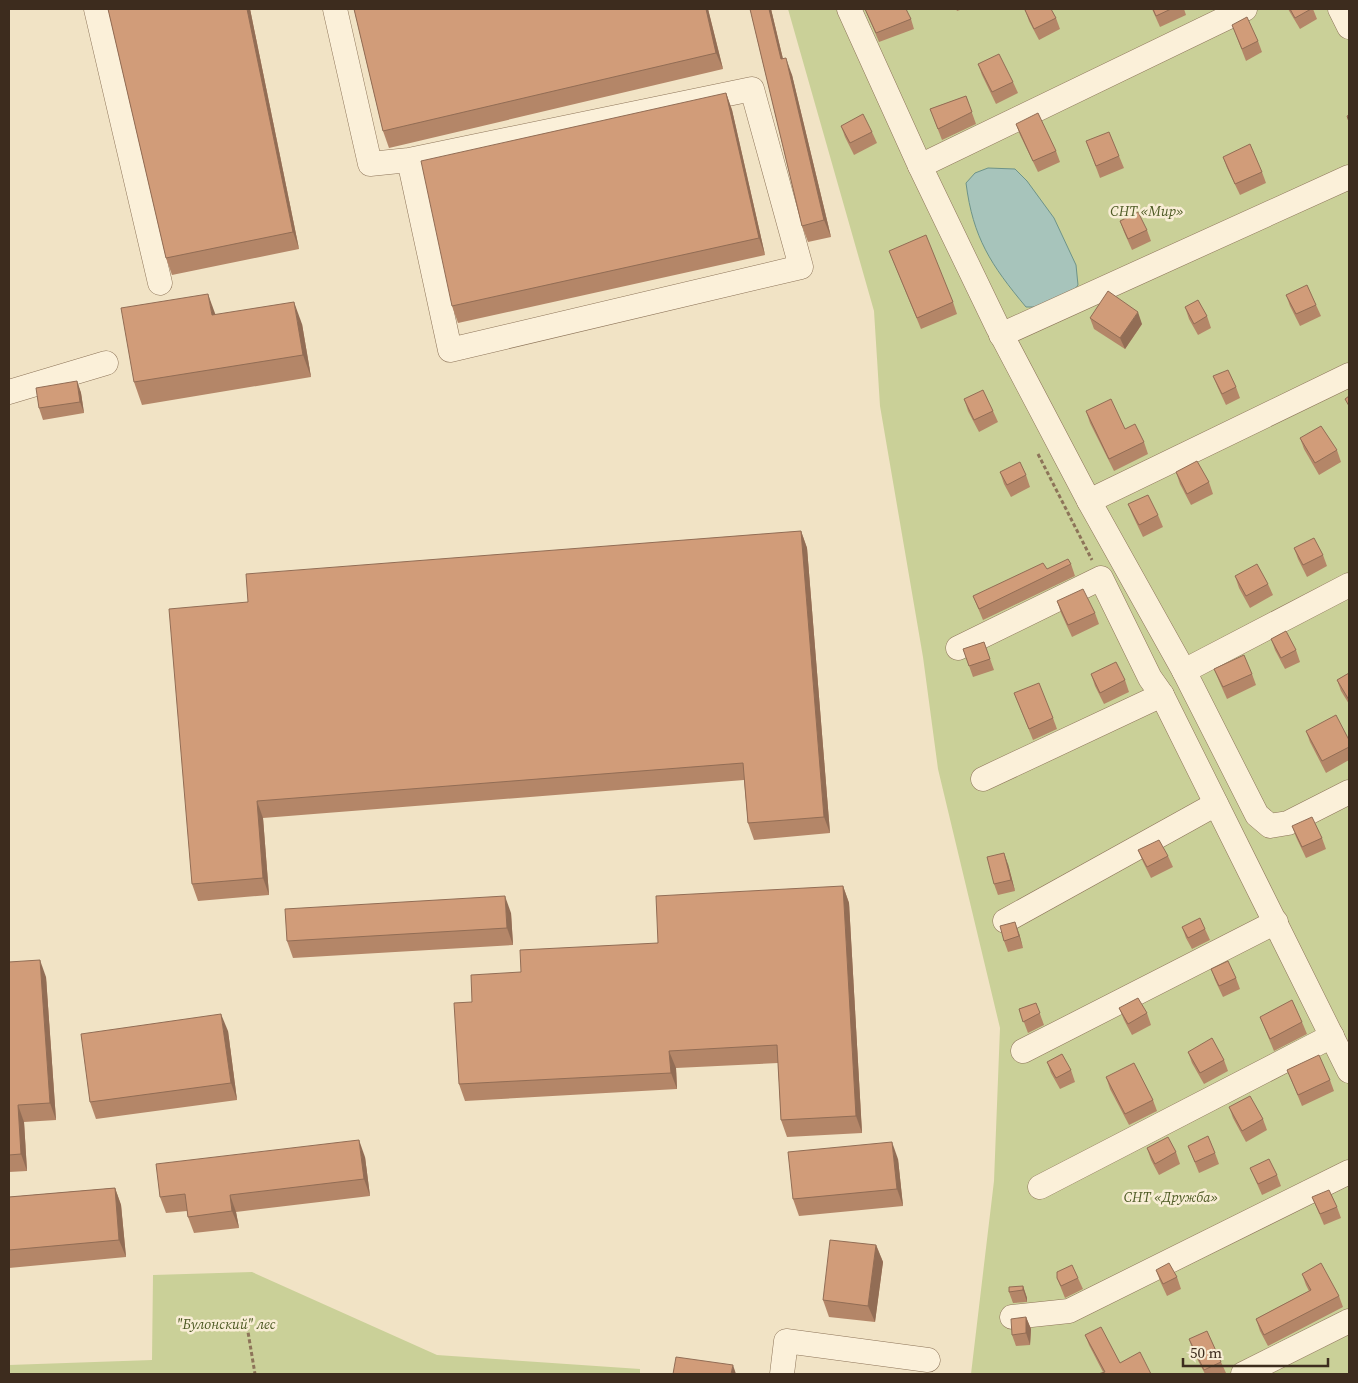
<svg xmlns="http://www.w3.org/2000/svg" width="1358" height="1383" font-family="'Source Serif 4',serif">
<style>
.green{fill:#cad098}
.water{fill:#a7c4bb;stroke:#6d9389}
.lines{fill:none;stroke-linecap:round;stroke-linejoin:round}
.minor-casing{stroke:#8d7459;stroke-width:25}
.path{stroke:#8d7459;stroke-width:3;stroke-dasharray:4 2.5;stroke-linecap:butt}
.minor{stroke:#fbf0d9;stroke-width:24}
.wall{fill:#b48668}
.shaded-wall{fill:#926d55}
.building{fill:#d19c79;stroke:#926d55}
.labels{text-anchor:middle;stroke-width:5;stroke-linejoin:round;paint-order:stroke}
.park-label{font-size:14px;font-style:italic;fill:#4d5a24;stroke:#f8edd5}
</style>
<rect width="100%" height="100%" fill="#f1e3c5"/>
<g class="green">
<path d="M 788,9 L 1349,9 L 1349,1374 L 971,1374 L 994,1181 L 1000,1028 L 938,769 L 923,657 L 880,406 L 874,311 Z"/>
<path d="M 252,1272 L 437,1355 L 640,1369 L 640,1374 L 9,1374 L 9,1365 L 152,1360 L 153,1275 Z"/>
</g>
<path class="water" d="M 988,168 L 1015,169 L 1027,181 L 1054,218 L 1076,265 L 1078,285 L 1067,300 L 1045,307 L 1026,307 C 991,265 973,238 966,183 L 975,173 Z"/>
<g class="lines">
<defs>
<g id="minor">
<path d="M 96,9 L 160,283"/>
<path d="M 335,9 L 370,164 L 409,160 L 752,89 L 801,267 L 450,350 L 409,160"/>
<path d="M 849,9 L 920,166 L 998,328 L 1089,501 L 1184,671 L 1257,815 L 1270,826 L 1288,823 L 1349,792"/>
<path d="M 1340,9 L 1349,27"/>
<path d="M 920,166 L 1245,9"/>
<path d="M 1001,335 L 1349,177"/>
<path d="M 9,392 L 106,363"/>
<path d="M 1089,501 L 1349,375"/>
<path d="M 958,648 L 1101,578 L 1150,678 L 1162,695 L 1349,1071"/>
<path d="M 1184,671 L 1349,585"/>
<path d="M 983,779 L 1162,695"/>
<path d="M 1005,921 L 1216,804"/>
<path d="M 1023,1051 L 1276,922"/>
<path d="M 1040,1187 L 1332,1036"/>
<path d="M 1012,1317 L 1069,1311 L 1349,1172"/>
<path d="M 782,1374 L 786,1341 L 928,1360"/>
<path d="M 1243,1374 L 1349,1321"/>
</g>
</defs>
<use href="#minor" class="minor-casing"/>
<g class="path">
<path d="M 1038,454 L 1092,560"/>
<path d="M 246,1320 L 255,1374"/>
</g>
<use href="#minor" class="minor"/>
</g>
<g class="wall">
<path d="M 108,9 L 250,9 L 299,249 L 172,275 L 166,258 Z"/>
<path d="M 354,9 L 708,9 L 723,69 L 389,148 L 383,131 Z"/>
<path d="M 750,9 L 771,9 L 783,59 L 792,75 L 831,237 L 808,242 L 802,226 Z"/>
<path d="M 865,9 L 911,19 L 914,29 L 879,42 Z"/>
<path d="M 956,9 L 963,9 L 957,11 Z"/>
<path d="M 1152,9 L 1184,9 L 1186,15 L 1160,27 Z"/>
<path d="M 1288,9 L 1313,9 L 1317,19 L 1300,29 Z"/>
<path d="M 1025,10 L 1056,18 L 1060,29 L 1039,40 L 1029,21 Z"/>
<path d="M 1232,25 L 1258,41 L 1262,52 L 1246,61 Z"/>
<path d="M 978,64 L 1013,82 L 1018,93 L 996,104 L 982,75 Z"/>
<path d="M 726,93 L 732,110 L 765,255 L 458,323 L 452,306 Z"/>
<path d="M 966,96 L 976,124 L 942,140 L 930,109 Z"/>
<path d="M 1016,124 L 1056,151 L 1060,162 L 1038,172 L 1020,135 Z"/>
<path d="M 841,126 L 872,132 L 877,143 L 854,155 L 845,137 Z"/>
<path d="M 1086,141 L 1119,156 L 1124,168 L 1100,178 Z"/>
<path d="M 1223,157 L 1262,172 L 1266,183 L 1240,195 L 1227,168 Z"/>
<path d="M 1120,221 L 1147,230 L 1151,241 L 1132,250 L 1124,232 Z"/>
<path d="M 889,251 L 953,302 L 957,314 L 921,329 Z"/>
<path d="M 1286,295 L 1316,305 L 1321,316 L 1300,326 L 1290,306 Z"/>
<path d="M 1185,307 L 1207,316 L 1211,328 L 1198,335 L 1189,319 Z"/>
<path d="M 216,315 L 302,324 L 311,377 L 142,405 L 134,382 Z"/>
<path d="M 1090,318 L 1142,324 L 1125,349 L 1094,329 Z"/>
<path d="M 1213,376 L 1236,387 L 1240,398 L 1226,405 L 1218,388 Z"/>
<path d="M 77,381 L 81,393 L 84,413 L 43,420 L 39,408 Z"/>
<path d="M 964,399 L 993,411 L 998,422 L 979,432 L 968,411 Z"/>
<path d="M 1086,411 L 1125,429 L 1144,442 L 1148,454 L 1114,471 L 1090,423 Z"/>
<path d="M 1300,438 L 1337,450 L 1341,462 L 1319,475 L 1304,449 Z"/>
<path d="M 1000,472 L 1026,475 L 1030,487 L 1011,497 L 1004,484 Z"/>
<path d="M 1176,472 L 1209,482 L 1213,494 L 1191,505 L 1180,484 Z"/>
<path d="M 1128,504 L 1158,515 L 1163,527 L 1143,537 L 1133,516 Z"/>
<path d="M 801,531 L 807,548 L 830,833 L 754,840 L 748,823 L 744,780 L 263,818 L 269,895 L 198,901 L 192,884 L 248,602 Z"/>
<path d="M 1294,548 L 1323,555 L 1327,566 L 1307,577 L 1298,559 Z"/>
<path d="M 1071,564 L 1075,576 L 983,620 L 973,596 L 1047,569 Z"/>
<path d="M 1235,576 L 1268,584 L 1273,595 L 1250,608 L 1239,588 Z"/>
<path d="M 1057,601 L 1095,613 L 1099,624 L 1072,637 L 1061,613 Z"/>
<path d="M 1271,639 L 1296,650 L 1300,662 L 1285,669 L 1275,650 Z"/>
<path d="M 984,642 L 994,670 L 973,677 L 963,649 Z"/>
<path d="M 1214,669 L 1252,674 L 1256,685 L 1227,699 L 1219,681 Z"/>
<path d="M 1349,673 L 1349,704 L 1341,691 L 1337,680 Z"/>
<path d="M 1091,674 L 1125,680 L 1129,692 L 1104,704 L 1095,686 Z"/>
<path d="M 1014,693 L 1053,718 L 1057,729 L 1033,740 Z"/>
<path d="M 1306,731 L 1349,740 L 1349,760 L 1326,773 L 1310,742 Z"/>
<path d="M 1292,826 L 1322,838 L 1326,849 L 1306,858 L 1296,837 Z"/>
<path d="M 1138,850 L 1168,856 L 1173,867 L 1151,878 L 1143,862 Z"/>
<path d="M 1008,864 L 1015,891 L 998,895 L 994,884 Z"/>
<path d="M 843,886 L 849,903 L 862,1133 L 787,1137 L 781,1120 L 778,1063 L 676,1068 L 677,1089 L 465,1101 L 459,1084 L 472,1002 L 521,972 L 658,943 Z"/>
<path d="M 511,913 L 513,945 L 293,958 L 287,941 Z"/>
<path d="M 1182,927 L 1205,929 L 1210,940 L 1192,949 L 1186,938 Z"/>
<path d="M 1019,933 L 1023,948 L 1008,952 L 1004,941 Z"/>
<path d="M 9,955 L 9,962 L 46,977 L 56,1120 L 24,1122 L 27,1171 L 9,1172 Z"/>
<path d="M 1211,969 L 1236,978 L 1240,989 L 1223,997 L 1215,980 Z"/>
<path d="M 1036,1003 L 1044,1025 L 1028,1033 L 1019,1009 Z"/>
<path d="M 1119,1008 L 1147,1013 L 1151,1025 L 1132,1035 L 1124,1020 Z"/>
<path d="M 1260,1017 L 1302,1022 L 1307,1034 L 1274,1051 Z"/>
<path d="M 228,1031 L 237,1100 L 96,1119 L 90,1102 Z"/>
<path d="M 1188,1052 L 1224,1060 L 1228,1071 L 1204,1084 L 1192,1063 Z"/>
<path d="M 1047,1062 L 1071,1070 L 1075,1082 L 1060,1089 L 1051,1073 Z"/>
<path d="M 1287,1070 L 1330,1080 L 1334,1091 L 1302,1106 Z"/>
<path d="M 1106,1077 L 1153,1100 L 1157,1111 L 1129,1125 L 1110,1089 Z"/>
<path d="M 1229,1107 L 1263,1119 L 1267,1130 L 1246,1142 L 1233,1118 Z"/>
<path d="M 1188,1146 L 1215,1153 L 1219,1164 L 1199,1173 Z"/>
<path d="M 1147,1148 L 1176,1152 L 1180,1164 L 1159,1175 L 1151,1160 Z"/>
<path d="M 365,1157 L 370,1196 L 236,1212 L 239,1228 L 194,1233 L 188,1217 L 187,1211 L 166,1213 L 160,1197 Z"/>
<path d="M 898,1159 L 903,1206 L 799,1216 L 793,1199 Z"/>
<path d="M 1250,1168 L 1277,1175 L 1281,1186 L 1262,1195 Z"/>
<path d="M 115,1188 L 121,1205 L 126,1257 L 9,1268 L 9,1197 Z"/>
<path d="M 1312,1197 L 1337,1207 L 1341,1218 L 1324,1225 Z"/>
<path d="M 876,1245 L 883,1262 L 875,1322 L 829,1317 L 823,1300 Z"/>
<path d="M 1156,1270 L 1177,1277 L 1181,1289 L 1167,1296 L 1160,1281 Z"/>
<path d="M 1302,1274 L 1339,1296 L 1343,1307 L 1268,1346 L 1260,1331 L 1256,1319 L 1309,1291 L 1306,1285 Z"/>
<path d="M 1057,1278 L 1078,1278 L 1083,1289 L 1065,1298 Z"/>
<path d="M 1023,1286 L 1027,1298 L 1027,1302 L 1013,1303 L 1009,1292 Z"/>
<path d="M 1026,1317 L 1031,1329 L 1030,1345 L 1016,1346 L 1012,1335 Z"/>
<path d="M 1085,1335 L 1120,1363 L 1103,1372 L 1089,1345 Z"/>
<path d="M 1189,1339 L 1221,1362 L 1226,1373 L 1224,1374 L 1205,1374 L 1193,1351 Z"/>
</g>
<g class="shaded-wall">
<path d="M 247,9 L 250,9 L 299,249 L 293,232 Z"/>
<path d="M 706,9 L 708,9 L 723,69 L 716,53 Z"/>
<path d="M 769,9 L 771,9 L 787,76 L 781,59 Z"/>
<path d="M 786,58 L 792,75 L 831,237 L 824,220 Z"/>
<path d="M 726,93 L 732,110 L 765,255 L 759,238 Z"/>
<path d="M 208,294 L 216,316 L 212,315 Z"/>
<path d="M 294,302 L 302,324 L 311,377 L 303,355 Z"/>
<path d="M 1138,312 L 1142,324 L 1125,349 L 1120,338 Z"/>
<path d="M 77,381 L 81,393 L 84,413 L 80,402 Z"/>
<path d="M 801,531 L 807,548 L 830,833 L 824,817 Z"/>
<path d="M 257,801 L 263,818 L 269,895 L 263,878 Z"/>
<path d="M 1004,853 L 1008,864 L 1015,891 L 1011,880 Z"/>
<path d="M 843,886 L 849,903 L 862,1133 L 856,1116 Z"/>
<path d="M 505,896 L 511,913 L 513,945 L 507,928 Z"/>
<path d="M 1015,922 L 1019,933 L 1023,948 L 1019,936 Z"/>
<path d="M 40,960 L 46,977 L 56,1120 L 50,1103 Z"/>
<path d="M 221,1014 L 228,1031 L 237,1100 L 231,1083 Z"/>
<path d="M 669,1051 L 676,1068 L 677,1089 L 671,1073 Z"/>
<path d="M 18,1105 L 24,1122 L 27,1171 L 21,1154 Z"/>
<path d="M 359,1140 L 365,1157 L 370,1196 L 364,1179 Z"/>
<path d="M 892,1142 L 898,1159 L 903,1206 L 897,1189 Z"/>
<path d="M 115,1188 L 121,1205 L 126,1257 L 119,1240 Z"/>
<path d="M 230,1195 L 236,1212 L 239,1228 L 232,1211 Z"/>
<path d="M 876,1245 L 883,1262 L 875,1322 L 868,1306 Z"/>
<path d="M 1023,1286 L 1027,1298 L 1027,1302 L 1023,1290 Z"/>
<path d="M 1026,1317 L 1031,1329 L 1030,1345 L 1026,1333 Z"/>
<path d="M 733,1365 L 736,1374 L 731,1374 Z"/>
</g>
<g class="building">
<path d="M 108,9 L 247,9 L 293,232 L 166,258 Z"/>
<path d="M 354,9 L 706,9 L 716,53 L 383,131 Z"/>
<path d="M 750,9 L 769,9 L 781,59 L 786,58 L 824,220 L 802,226 Z"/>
<path d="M 865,9 L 906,9 L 911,19 L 876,33 Z"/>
<path d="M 1027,9 L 1051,9 L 1056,18 L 1034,29 L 1025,10 Z"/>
<path d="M 1153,9 L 1171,9 L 1156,16 Z"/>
<path d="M 1290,9 L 1311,9 L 1295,18 Z"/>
<path d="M 1247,17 L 1258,41 L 1242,49 L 1232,25 Z"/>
<path d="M 999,54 L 1013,82 L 992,92 L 978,64 Z"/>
<path d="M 726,93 L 759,238 L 452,306 L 421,161 Z"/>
<path d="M 966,96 L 972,112 L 938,129 L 930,109 Z"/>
<path d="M 1038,113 L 1056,151 L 1033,161 L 1016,124 Z"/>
<path d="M 863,114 L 872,132 L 850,143 L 841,126 Z"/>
<path d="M 1349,115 L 1349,122 L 1347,116 Z"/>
<path d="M 1109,132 L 1119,156 L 1096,166 L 1086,141 Z"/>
<path d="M 1250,144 L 1262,172 L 1235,184 L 1223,157 Z"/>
<path d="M 1138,212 L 1147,230 L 1128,239 L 1120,221 Z"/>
<path d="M 926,235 L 953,302 L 917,318 L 889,251 Z"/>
<path d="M 1307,285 L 1316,305 L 1296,314 L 1286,295 Z"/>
<path d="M 1108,291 L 1138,312 L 1120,338 L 1090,318 Z"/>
<path d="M 208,294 L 212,315 L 294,302 L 303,355 L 134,382 L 121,308 Z"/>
<path d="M 1198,300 L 1207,316 L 1194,324 L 1185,307 Z"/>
<path d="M 1228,370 L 1236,387 L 1222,394 L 1213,376 Z"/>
<path d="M 77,381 L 80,402 L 39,408 L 36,388 Z"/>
<path d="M 983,390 L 993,411 L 974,420 L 964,399 Z"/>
<path d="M 1349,396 L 1349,406 L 1345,399 Z"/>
<path d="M 1111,399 L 1125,429 L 1135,424 L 1144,442 L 1109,459 L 1086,411 Z"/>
<path d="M 1321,426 L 1337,450 L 1315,463 L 1300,438 Z"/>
<path d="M 1197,461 L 1209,482 L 1187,494 L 1176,472 Z"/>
<path d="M 1020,462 L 1026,475 L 1007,485 L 1000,472 Z"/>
<path d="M 1148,495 L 1158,515 L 1139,525 L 1128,504 Z"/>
<path d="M 801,531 L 824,817 L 748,823 L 743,763 L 257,801 L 263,878 L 192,884 L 169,609 L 248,602 L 246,574 Z"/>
<path d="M 1314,538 L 1323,555 L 1303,565 L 1294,548 Z"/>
<path d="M 1068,559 L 1071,564 L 979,609 L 973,596 L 1043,563 L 1047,569 Z"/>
<path d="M 1257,564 L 1268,584 L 1246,596 L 1235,576 Z"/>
<path d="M 1083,589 L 1095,613 L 1068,625 L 1057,601 Z"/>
<path d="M 1286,631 L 1296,650 L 1281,658 L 1271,639 Z"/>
<path d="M 984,642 L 990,659 L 969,666 L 963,649 Z"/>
<path d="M 1244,655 L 1252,674 L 1223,687 L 1214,669 Z"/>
<path d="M 1116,662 L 1125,680 L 1100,693 L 1091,674 Z"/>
<path d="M 1349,673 L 1349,700 L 1337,680 Z"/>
<path d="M 1039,683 L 1053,718 L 1029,729 L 1014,693 Z"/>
<path d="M 1336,715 L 1349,740 L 1349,747 L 1322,761 L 1306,731 Z"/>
<path d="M 1312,817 L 1322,838 L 1302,847 L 1292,826 Z"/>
<path d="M 1159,840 L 1168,856 L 1147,867 L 1138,850 Z"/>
<path d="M 1004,853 L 1011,880 L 994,884 L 987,857 Z"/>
<path d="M 843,886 L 856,1116 L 781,1120 L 777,1045 L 669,1051 L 671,1073 L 459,1084 L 454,1003 L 472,1002 L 471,975 L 521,972 L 520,950 L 658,943 L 656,896 Z"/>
<path d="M 505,896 L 507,928 L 287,941 L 285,909 Z"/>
<path d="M 1200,918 L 1205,929 L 1188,938 L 1182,927 Z"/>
<path d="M 1015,922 L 1019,936 L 1004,941 L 1000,926 Z"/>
<path d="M 40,960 L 50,1103 L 18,1105 L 21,1154 L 9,1155 L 9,962 Z"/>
<path d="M 1228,961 L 1236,978 L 1219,986 L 1211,969 Z"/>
<path d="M 1138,998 L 1147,1013 L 1128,1024 L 1119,1008 Z"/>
<path d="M 1292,1000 L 1302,1022 L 1270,1039 L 1260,1017 Z"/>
<path d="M 1036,1003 L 1040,1013 L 1023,1022 L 1019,1009 Z"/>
<path d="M 221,1014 L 231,1083 L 90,1102 L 81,1034 Z"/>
<path d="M 1212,1038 L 1224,1060 L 1200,1073 L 1188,1052 Z"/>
<path d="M 1062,1054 L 1071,1070 L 1056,1078 L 1047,1062 Z"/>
<path d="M 1319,1055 L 1330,1080 L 1298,1095 L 1287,1070 Z"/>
<path d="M 1134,1063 L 1153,1100 L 1125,1114 L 1106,1077 Z"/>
<path d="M 1250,1096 L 1263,1119 L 1242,1131 L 1229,1107 Z"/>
<path d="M 1208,1136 L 1215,1153 L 1195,1162 L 1188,1146 Z"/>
<path d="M 1168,1137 L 1176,1152 L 1155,1164 L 1147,1148 Z"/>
<path d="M 359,1140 L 364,1179 L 230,1195 L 232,1211 L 188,1217 L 185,1194 L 160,1197 L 156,1164 Z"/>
<path d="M 892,1142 L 897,1189 L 793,1199 L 788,1152 Z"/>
<path d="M 1269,1159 L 1277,1175 L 1258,1184 L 1250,1168 Z"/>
<path d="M 115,1188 L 119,1240 L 9,1250 L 9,1197 Z"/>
<path d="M 1329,1190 L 1337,1207 L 1320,1214 L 1312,1197 Z"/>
<path d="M 830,1240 L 876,1245 L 868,1306 L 823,1300 Z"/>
<path d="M 1169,1263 L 1177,1277 L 1163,1284 L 1156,1270 Z"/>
<path d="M 1321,1263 L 1339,1296 L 1264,1335 L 1256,1319 L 1311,1290 L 1302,1274 Z"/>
<path d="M 1072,1265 L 1078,1278 L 1061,1286 L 1057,1278 L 1057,1272 Z"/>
<path d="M 1023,1286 L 1023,1290 L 1009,1292 L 1009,1287 Z"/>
<path d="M 1026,1317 L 1026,1333 L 1012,1335 L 1011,1319 Z"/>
<path d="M 1101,1327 L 1120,1363 L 1140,1352 L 1151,1374 L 1098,1374 L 1105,1372 L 1085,1335 Z"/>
<path d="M 1207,1331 L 1221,1362 L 1204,1370 L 1189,1339 Z"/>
<path d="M 676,1357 L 733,1365 L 731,1374 L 673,1374 Z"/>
</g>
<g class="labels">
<g class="park-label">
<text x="1147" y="216">СНТ «Мир»</text>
<text x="1171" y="1202">СНТ «Дружба»</text>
<text x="226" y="1329">"Булонский" лес</text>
</g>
</g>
<rect width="1358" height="1383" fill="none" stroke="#3d2c1e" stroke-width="20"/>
<path d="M1183 1358v8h145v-8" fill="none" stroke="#3d2c1e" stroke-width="2.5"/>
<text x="1190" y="1358" font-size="15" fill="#3d2c1e" stroke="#f8edd5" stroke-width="4" paint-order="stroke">50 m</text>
</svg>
